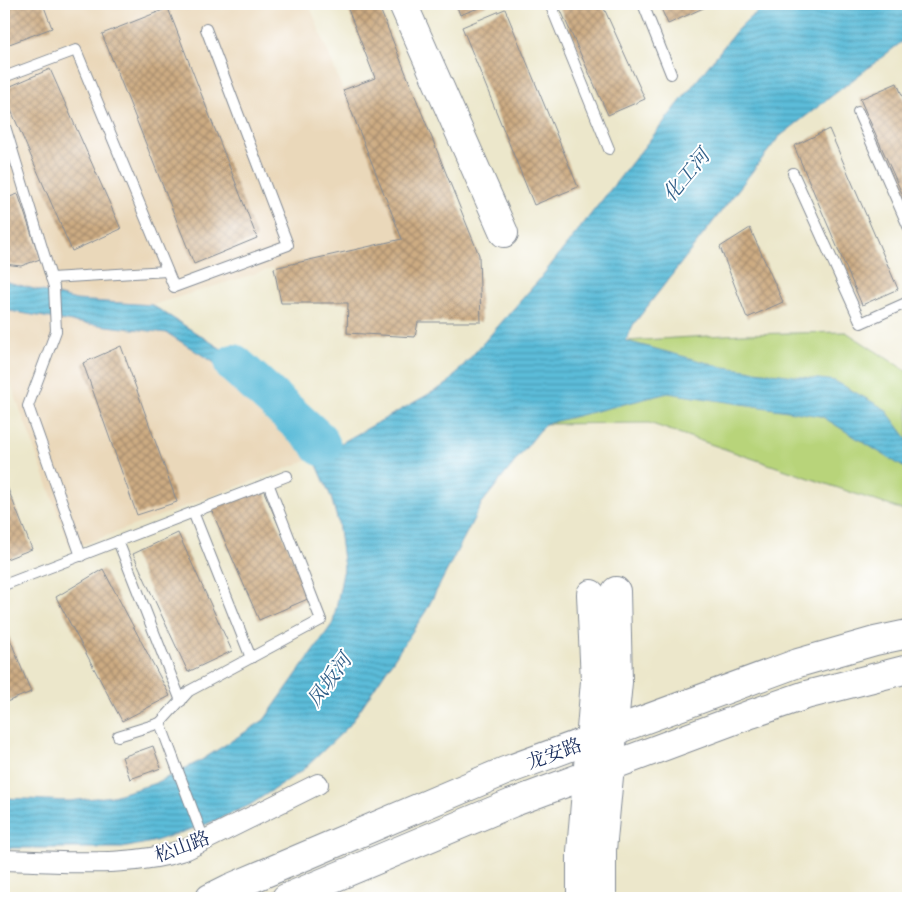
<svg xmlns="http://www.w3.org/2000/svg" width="912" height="902" font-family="'IM FELL DW Pica','Noto Serif SC',serif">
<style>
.built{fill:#ead8ba}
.green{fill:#b8d47a;stroke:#6a826c}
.water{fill:url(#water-rules);stroke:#3b769c}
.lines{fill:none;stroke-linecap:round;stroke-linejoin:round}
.river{stroke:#5bbcd9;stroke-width:40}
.building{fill:url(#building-cross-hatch)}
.lane-casing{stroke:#848b94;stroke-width:12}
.street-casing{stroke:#848b94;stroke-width:22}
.secondary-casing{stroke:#848b94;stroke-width:30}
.lane{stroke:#fff;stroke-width:10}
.street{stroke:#fff;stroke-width:20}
.secondary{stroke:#fff;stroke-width:28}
.labels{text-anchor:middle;stroke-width:4;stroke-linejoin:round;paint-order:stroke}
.street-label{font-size:19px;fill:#1b2f5e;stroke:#fff}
.water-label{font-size:20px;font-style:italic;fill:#316089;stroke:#fff}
</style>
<defs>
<pattern id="water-rules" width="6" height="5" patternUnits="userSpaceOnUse" patternTransform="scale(1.25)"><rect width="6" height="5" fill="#5bbcd9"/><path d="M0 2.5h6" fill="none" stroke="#4a99b3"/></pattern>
<pattern id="building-cross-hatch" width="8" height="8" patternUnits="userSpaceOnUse" patternTransform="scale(1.25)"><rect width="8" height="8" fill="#cdac82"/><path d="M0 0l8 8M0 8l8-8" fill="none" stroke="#a68c6e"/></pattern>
</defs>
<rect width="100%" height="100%" fill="#fff"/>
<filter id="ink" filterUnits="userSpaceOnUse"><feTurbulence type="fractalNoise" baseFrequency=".02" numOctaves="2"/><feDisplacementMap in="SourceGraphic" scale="10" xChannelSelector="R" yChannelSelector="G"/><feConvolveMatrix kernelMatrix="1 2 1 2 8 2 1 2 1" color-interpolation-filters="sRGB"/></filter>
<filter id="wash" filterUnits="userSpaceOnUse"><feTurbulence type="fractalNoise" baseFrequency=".0096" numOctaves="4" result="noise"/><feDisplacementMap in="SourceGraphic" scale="20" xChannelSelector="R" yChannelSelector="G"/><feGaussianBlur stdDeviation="1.12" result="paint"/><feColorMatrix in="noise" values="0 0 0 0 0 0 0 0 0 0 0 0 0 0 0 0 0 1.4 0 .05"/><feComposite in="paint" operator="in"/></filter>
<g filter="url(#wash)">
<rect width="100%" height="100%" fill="#ece7cb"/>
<g class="built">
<path d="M 4,4 L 309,4 L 402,239 L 274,268 L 152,305 L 76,300 L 4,281 Z"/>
<path d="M 4,310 L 73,322 L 167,333 L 281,405 L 314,458 L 71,549 L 4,365 Z"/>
</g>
<path class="green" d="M 846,332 L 908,372 L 908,512 L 649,423 L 545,424 L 626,341 L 742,334 Z"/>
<path class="water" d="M 768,4 L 908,4 L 908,37 L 779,137 L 633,325 L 626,341 L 723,367 L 835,381 L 885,409 L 908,440 L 908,470 L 821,416 L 668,393 L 545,424 L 482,503 L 426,611 L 349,726 L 303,770 L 250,805 L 207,824 L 152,842 L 122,848 L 4,848 L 4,798 L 69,801 L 113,796 L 156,783 L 200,761 L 264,720 L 333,623 L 344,568 L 338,522 L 331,497 L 314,458 L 281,405 L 167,333 L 73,322 L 4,310 L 4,281 L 76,300 L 152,305 L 291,393 L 334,447 L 447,384 L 538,281 L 736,31 L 747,20 Z"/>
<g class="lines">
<path class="river" d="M 234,364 L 318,440 L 321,446"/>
</g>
<g id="blocks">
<g class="building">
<path d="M 4,4 L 43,4 L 52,28 L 4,46 Z"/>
<path d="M 346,4 L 378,4 L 479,255 L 481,322 L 418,322 L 415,337 L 347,333 L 348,303 L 281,303 L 274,268 L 402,239 L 343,90 L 375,78 Z"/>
<path d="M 456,4 L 489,4 L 460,15 Z"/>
<path d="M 558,4 L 602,4 L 645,99 L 608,115 Z"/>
<path d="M 659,4 L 712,4 L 668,24 Z"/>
<path d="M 168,8 L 257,238 L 194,264 L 102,34 Z"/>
<path d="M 505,9 L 578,187 L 534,205 L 462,27 Z"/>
<path d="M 50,69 L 121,229 L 72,251 L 4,94 L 4,89 Z"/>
<path d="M 897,83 L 908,109 L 908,207 L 860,99 Z"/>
<path d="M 829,129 L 898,289 L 862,305 L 794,146 Z"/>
<path d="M 18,194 L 40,259 L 21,266 L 4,264 L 4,199 Z"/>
<path d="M 750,228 L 783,302 L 747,318 L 720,247 Z"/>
<path d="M 121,346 L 177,502 L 137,515 L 83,363 Z"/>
<path d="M 4,479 L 32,549 L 4,560 Z"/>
<path d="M 262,487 L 310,598 L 259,620 L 211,509 Z"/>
<path d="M 178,533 L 232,651 L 188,672 L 133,554 Z"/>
<path d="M 103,569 L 170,696 L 122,721 L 56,597 Z"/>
<path d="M 4,624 L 31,692 L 4,703 Z"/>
<path d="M 153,746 L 161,768 L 130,779 L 122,757 Z"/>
</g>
</g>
</g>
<g filter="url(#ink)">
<use href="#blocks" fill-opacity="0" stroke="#848b94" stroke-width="1"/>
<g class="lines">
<defs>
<g id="lane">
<path d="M 550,4 L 609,149"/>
<path d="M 643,4 L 671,74"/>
<path d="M 4,77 L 76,50 L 174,287 L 288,245 L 206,29"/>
<path d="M 858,112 L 908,226"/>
<path d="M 4,123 L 54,287 L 56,331 L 28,406 L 81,556"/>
<path d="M 793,173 L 861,323 L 908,302"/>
<path d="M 51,278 L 167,271"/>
<path d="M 193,512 L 251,658"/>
<path d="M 118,541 L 181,701"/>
<path d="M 4,585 L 287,476"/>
<path d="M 160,723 L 204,840"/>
<path d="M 118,736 L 160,723 L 189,691 L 321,620 L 268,483"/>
</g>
<path id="street" d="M 4,860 C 64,861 129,869 187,849 L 318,784"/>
<g id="secondary">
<path d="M 403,4 L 504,233"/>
<path d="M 210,898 L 230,888 L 505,771 L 798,663 L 875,641 L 908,634"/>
<path d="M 286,898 L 512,803 L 751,714 L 806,695 L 908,669"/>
<path d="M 581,898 L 581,852 L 595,681 L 591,594"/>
<path d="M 602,898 L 602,850 L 618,682 L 616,591"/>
</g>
</defs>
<use href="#lane" class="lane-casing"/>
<use href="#street" class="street-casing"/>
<use href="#secondary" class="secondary-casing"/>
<use href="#lane" class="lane"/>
<use href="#street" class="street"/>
<use href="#secondary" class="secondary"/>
</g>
</g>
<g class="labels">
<g class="street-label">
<text transform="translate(554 753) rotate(-20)" y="7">龙安路</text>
<text transform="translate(182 846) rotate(-20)" y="7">松山路</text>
</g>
<g class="water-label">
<text transform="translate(686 175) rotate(-50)" y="7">化工河</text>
<text transform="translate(329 680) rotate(-54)" y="7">凤坂河</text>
</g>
</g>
<rect width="912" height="902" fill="none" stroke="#fff" stroke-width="20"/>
</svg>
